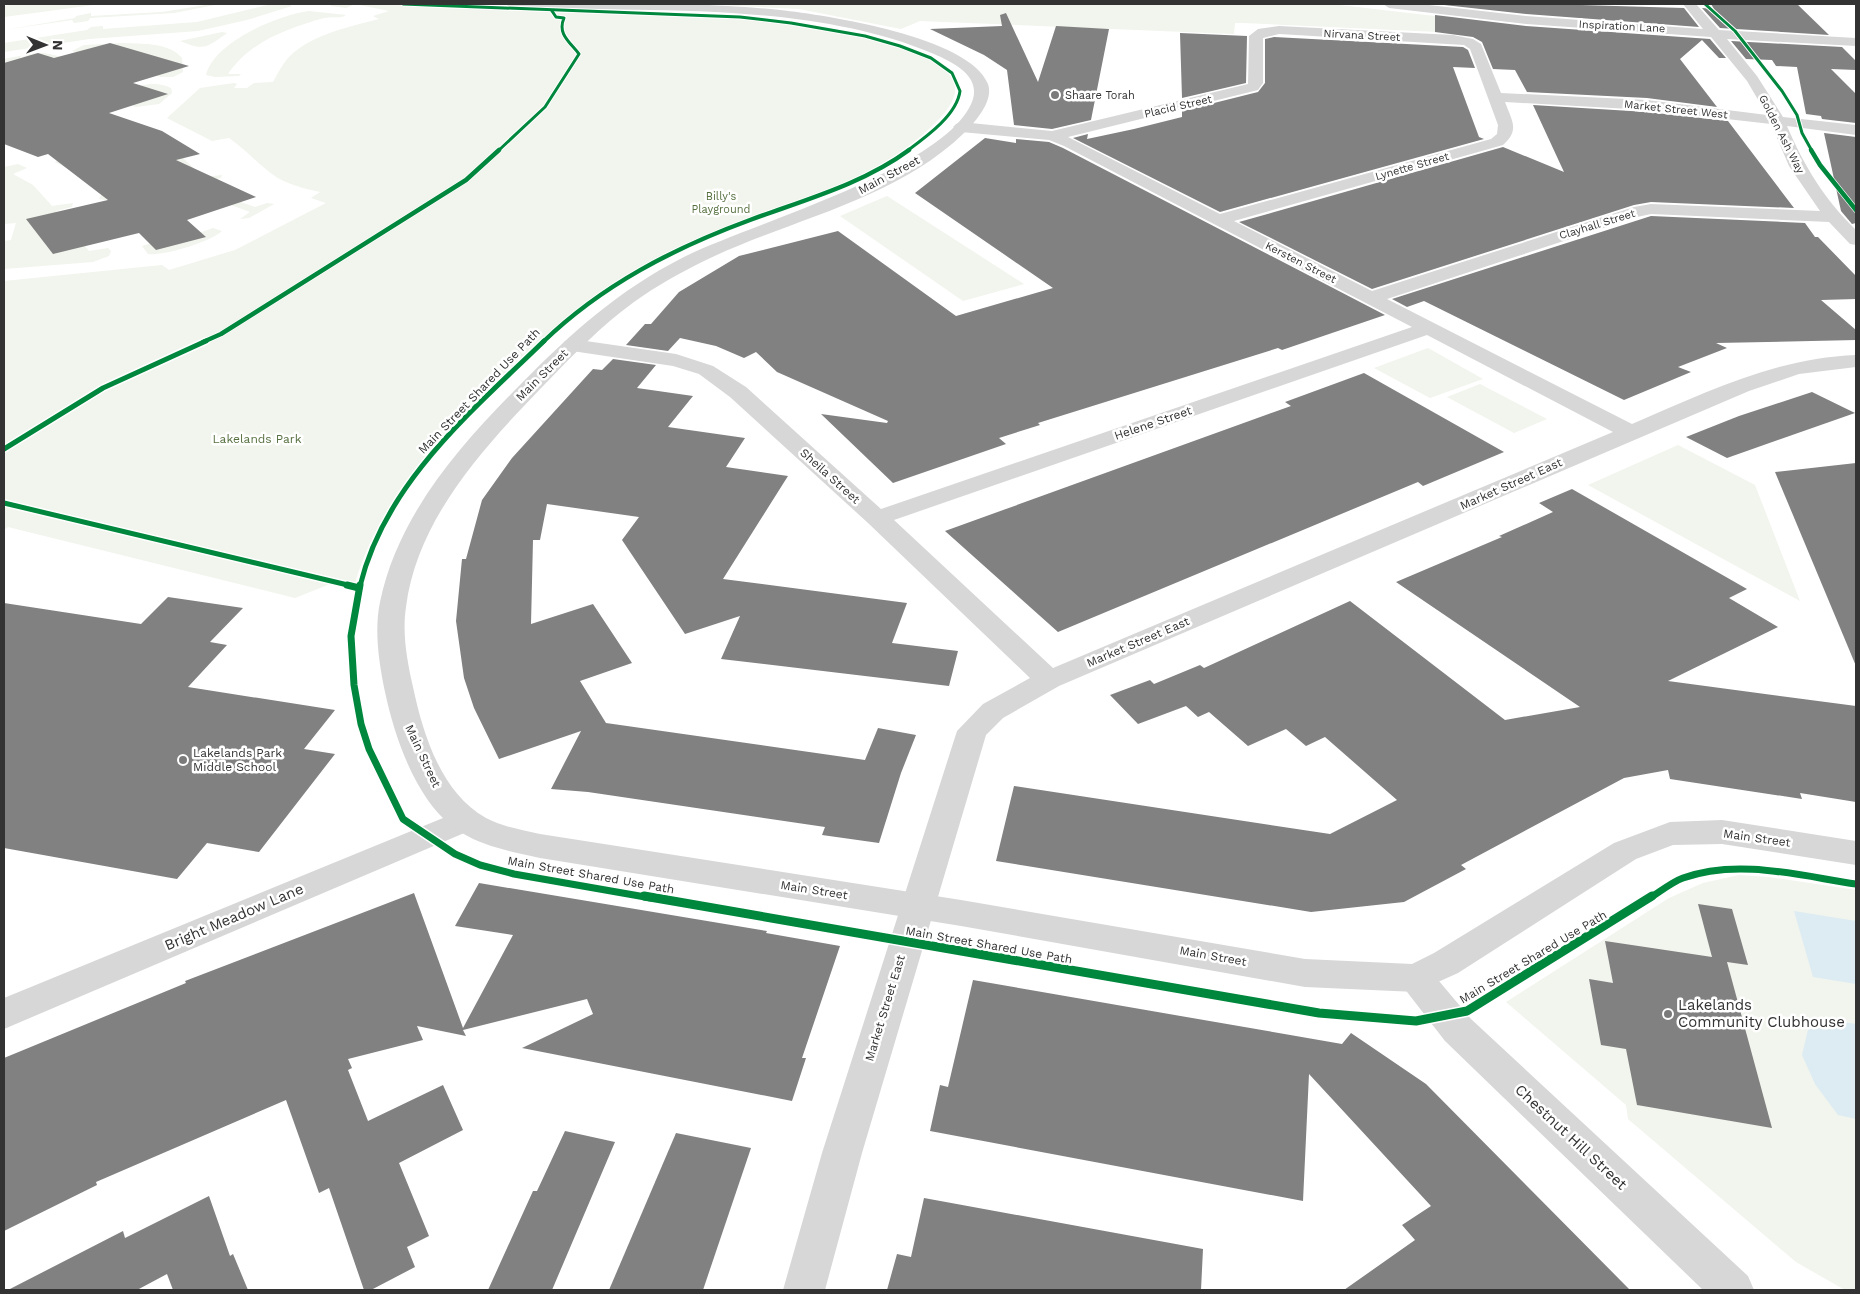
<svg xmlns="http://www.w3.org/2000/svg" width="1860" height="1294" font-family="'Work Sans',sans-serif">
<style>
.green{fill:#f1f5ed}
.water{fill:#ddebf3}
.building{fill:#818181}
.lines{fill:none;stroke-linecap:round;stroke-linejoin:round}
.minor{fill:#d7d7d7;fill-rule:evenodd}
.tertiary{fill:#d7d7d7;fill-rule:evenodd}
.cycleway-far4-casing{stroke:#fff;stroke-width:5}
.cycleway-far3-casing{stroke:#fff;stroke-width:6}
.cycleway-far2-casing{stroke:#fff;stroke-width:8}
.cycleway-far1-casing{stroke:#fff;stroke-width:10}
.cycleway-casing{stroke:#fff;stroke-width:12}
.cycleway-far4{stroke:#00873e;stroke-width:3}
.cycleway-far3{stroke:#00873e;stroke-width:4.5}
.cycleway-far2{stroke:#00873e;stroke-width:5}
.cycleway-far1{stroke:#00873e;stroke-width:7}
.cycleway{stroke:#00873e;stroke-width:9}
.poi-dot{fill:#7a7a7a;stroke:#fff;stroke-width:2}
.labels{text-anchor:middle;stroke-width:5;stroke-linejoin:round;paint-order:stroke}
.far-street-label{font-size:11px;fill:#333;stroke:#fff}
.far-poi-label{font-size:11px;fill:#333;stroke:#fff;text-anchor:start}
.far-park-label{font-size:11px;fill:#56703f;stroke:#fff}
.street-label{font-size:12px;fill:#333;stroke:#fff}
.park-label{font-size:12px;fill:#56703f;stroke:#fff}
.poi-label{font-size:12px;fill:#333;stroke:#fff;text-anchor:start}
.near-street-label{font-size:15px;fill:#333;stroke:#fff}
.near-poi-label{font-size:15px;fill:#333;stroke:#fff;text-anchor:start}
</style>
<rect width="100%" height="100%" fill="#fff"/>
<g class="green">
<path d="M 17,4 L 101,4 L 4,17 L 4,6 Z"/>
<path d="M 212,4 L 220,4 L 174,13 L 90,18 L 88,21 L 74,23 L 72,20 L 4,30 L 75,18 L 76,16 L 91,13 L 91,16 L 162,12 Z"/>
<path d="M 272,4 L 287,4 L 292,6 L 247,20 L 198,31 L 89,39 L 4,52 L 4,43 L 87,30 L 91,27 L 103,26 L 103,29 L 197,22 Z"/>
<path d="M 331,4 L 397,4 L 440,8 L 745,19 C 782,21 952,42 955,87 C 956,100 947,110 939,119 C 873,189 769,206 685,244 C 658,256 632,271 607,287 C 568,313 535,346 502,379 C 441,439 380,498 355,583 L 340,580 L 295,598 L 8,527 L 4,530 L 4,281 L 162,265 L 169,270 L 235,250 L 326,203 L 311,198 L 320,192 C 303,188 285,184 272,174 C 257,163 245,149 229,138 L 212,141 L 167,118 L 200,88 L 234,83 L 237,84 L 234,88 L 247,88 L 254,83 L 273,82 C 278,73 283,63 290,56 C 313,34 349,27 379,19 L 373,16 L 389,11 L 355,4 L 346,8 L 331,6 Z"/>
<path d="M 697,4 L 1331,4 L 1478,21 L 1482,34 L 1243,23 L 1235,23 L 1234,34 L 920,21 L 901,29 L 799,9 Z"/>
<path d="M 309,11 L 346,15 C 340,19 332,16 324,18 C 288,28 249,42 228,74 L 241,74 L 239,76 L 215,77 L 206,75 C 214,42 278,15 309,11 Z"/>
<path d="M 222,32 L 227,33 C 206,48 204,51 180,41 Z"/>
<path d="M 122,43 C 141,44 169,42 182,58 L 183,72 L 173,77 L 161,77 L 72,51 L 84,45 Z"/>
<path d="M 35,53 C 69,51 98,79 129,87 C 134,89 139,85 144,85 C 153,83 163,84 171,88 L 172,93 L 159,104 L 136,107 L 4,64 L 4,59 Z"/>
<path d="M 119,140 L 181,156 L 203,177 L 222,175 L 221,178 L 208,181 L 238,201 L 255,207 L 267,203 L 274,204 L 249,218 L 240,219 L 250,212 L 220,201 Z"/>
<path d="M 57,160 L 199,233 L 213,228 L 222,231 C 210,242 164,256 148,254 L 142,246 L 158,241 L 120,197 L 105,200 L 99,199 L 101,195 L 115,192 L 55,162 Z"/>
<path d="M 18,164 L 27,168 L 13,174 L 33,185 L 52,206 L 73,203 L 72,207 L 56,211 L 89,251 L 108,248 L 111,251 L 109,256 L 93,262 L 4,269 L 4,241 L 11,240 L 16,223 L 4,224 L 4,167 Z"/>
<path d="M 887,196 L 1024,284 L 963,301 L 840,216 Z"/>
<path d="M 1428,348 L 1483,379 L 1430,398 L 1374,368 Z"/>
<path d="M 1480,384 L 1547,419 L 1514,433 L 1447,397 Z"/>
<path d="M 1678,445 L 1755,485 L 1800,601 L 1588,485 Z"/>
<path d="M 1739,875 L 1769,877 L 1856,890 L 1856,1290 L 1845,1290 L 1796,1262 L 1628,1119 L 1626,1105 L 1506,1002 L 1669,898 L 1703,883 Z"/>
</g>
<g class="water">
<path d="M 1794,911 L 1856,921 L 1856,984 L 1813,977 Z"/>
<path d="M 1811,1017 L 1856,1024 L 1856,1119 L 1838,1115 L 1815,1084 L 1802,1055 Z"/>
</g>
<g class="building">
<path d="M 1435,4 L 1547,4 L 1684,8 L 1699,27 L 1526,14 Z"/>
<path d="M 1711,4 L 1797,4 L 1829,35 L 1720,28 L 1702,8 L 1714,9 Z"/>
<path d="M 1006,13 L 1038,82 L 1056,26 L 1109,29 L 1091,120 L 1052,129 L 1014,125 L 1007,70 L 984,55 L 930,29 L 1002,26 L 1000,15 Z"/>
<path d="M 1435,15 L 1526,26 L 1710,39 L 1726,58 L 1719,58 L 1702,40 L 1680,59 L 1717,107 L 1647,98 L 1527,92 L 1515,70 L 1493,69 L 1482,42 L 1473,37 L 1435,32 Z"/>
<path d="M 1180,33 L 1247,36 L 1246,83 L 1182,98 Z"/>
<path d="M 1274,37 L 1463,47 L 1468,50 L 1475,68 L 1453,67 L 1479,137 L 1484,139 L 1220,212 L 1073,138 L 1088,134 L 1087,139 L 1134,129 L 1182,117 L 1182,111 L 1258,92 L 1265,83 L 1265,39 Z"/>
<path d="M 1731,41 L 1842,47 L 1856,61 L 1856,70 L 1831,69 L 1856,94 L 1856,123 L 1822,119 L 1821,116 L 1806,114 L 1797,67 L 1776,66 L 1772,60 L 1746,59 Z"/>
<path d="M 110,43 L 189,66 L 133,83 L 168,94 L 109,113 L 162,131 L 200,154 L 176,160 L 256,197 L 187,220 L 206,237 L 156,250 L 139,233 L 53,254 L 26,219 L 108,200 L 48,154 L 38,157 L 4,144 L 4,63 L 38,53 L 54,58 Z"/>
<path d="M 1533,105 L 1647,112 L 1728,121 L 1794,208 L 1651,202 L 1634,205 L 1372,289 L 1239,222 L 1503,147 L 1564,172 Z"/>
<path d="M 1824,133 L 1856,137 L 1856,223 L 1852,224 L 1841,211 Z"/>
<path d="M 985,138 L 1016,143 L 1016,139 L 1049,142 L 1063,148 L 1385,315 L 1282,350 L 1278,348 L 1038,423 L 1040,425 L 999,438 L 1006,444 L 893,483 L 821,414 L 887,423 L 888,421 L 777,372 L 756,352 L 744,358 L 716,346 L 680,338 L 668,351 L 626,345 L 645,324 L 651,324 L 679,292 L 739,256 L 838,231 L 956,316 L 1053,288 L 915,193 Z"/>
<path d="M 1651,216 L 1805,223 L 1815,237 L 1818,237 L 1856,276 L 1856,299 L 1821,300 L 1856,330 L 1856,340 L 1716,343 L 1727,348 L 1678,367 L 1691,372 L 1624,400 L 1424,301 L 1407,307 L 1392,299 Z"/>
<path d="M 613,359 L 656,365 L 637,388 L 693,396 L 668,427 L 745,438 L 726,467 L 788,476 L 723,579 L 907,603 L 892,643 L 958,651 L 949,686 L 721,659 L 740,616 L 685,634 L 622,540 L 639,517 L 547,504 L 540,540 L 533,540 L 531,624 L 593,604 L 632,663 L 580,681 L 606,723 L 865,760 L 878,728 L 916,735 L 901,773 L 879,843 L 822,835 L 825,827 L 588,792 L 551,789 L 581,731 L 499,759 L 474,708 L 464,678 L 456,621 L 462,559 L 466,559 L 482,500 L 512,458 L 593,369 L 602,370 Z"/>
<path d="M 1364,373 L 1504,452 L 1423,486 L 1418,482 L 1058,632 L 945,531 L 1291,406 L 1285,402 Z"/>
<path d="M 1812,392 L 1855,413 L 1727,458 L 1686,437 L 1739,416 Z"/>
<path d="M 1856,463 L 1856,666 L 1775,472 Z"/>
<path d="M 1572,489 L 1747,589 L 1729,598 L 1778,627 L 1668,681 L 1856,706 L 1856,802 L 1800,793 L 1802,799 L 1670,779 L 1668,770 L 1624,778 L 1461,865 L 1466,869 L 1404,902 L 1311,912 L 996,861 L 1014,786 L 1330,834 L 1397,800 L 1325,737 L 1306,746 L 1286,729 L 1248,746 L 1209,712 L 1198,717 L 1186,706 L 1138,724 L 1110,695 L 1150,680 L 1154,684 L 1200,665 L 1204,668 L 1350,601 L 1505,720 L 1580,707 L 1396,582 L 1502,537 L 1499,536 L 1553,512 L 1539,503 Z"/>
<path d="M 168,597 L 243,608 L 210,642 L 227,645 L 188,687 L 335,710 L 304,749 L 335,754 L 259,852 L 207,843 L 177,879 L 4,848 L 4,603 L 141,624 Z"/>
<path d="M 479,883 L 767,931 L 766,933 L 840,946 L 802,1058 L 806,1058 L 792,1101 L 522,1048 L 593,1014 L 587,999 L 463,1030 L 466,1036 L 417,1026 L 423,1040 L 348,1059 L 352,1068 L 348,1070 L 368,1121 L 443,1085 L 463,1130 L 399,1163 L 429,1236 L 407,1247 L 415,1267 L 371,1290 L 364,1290 L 329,1188 L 319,1193 L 286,1100 L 96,1182 L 97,1185 L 4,1231 L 4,1058 L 186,983 L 185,981 L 414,893 L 463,1028 L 513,935 L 455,926 Z"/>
<path d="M 1698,904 L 1732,909 L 1748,965 L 1727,962 L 1772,1128 L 1637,1105 L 1626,1049 L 1601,1045 L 1589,979 L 1613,983 L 1605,941 L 1712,957 Z"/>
<path d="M 973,980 L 1342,1044 L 1351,1033 L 1426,1084 L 1630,1290 L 1344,1290 L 1415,1240 L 1402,1225 L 1431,1206 L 1309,1074 L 1303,1201 L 930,1131 L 940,1085 L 948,1087 Z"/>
<path d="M 565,1131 L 615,1142 L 552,1290 L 488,1290 L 533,1191 L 537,1191 Z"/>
<path d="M 676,1133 L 751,1148 L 703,1290 L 609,1290 Z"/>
<path d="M 209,1196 L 230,1256 L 233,1254 L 248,1290 L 173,1290 L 167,1274 L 137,1290 L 8,1290 L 123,1231 L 125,1238 Z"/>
<path d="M 924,1198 L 1203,1249 L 1201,1290 L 887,1290 L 897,1254 L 911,1257 Z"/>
</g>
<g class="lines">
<g class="minor">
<path d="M 1383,4 L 1420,4 L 1526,16 L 1703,29 L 1683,4 L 1696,4 L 1719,30 L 1856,38 L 1856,46 L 1727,39 L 1757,76 L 1783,117 L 1856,125 L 1856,135 L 1787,126 C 1804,166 1825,200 1856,230 L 1856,245 L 1850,244 L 1829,222 L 1651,214 L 1637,217 L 1387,299 L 1632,424 C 1705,393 1775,358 1856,355 L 1856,367 L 1799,374 L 1749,391 L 1059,686 L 1003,718 L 986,735 L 862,1153 L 825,1290 L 783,1290 L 822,1153 L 957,731 L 983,704 L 1030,678 L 868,523 L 730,397 L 699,374 L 673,366 L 572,351 L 565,349 L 562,345 L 565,341 L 572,339 L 676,354 L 713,366 L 746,387 L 881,509 L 1412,327 L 1064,146 L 1049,140 L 961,132 L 953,127 L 956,124 L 961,122 L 1052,131 L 1248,84 L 1249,36 L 1258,29 L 1279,26 L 1453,35 L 1473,39 L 1481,44 L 1501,93 L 1647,100 L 1767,115 L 1747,81 L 1711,37 L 1526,24 L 1389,8 ZM 1279,34 L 1464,45 L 1470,49 L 1498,125 L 1497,134 L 1491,139 L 1220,214 L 1068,137 L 1258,90 L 1263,83 L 1263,38 ZM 1505,102 L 1647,110 L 1771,124 L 1789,166 L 1820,211 L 1651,204 L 1634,207 L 1372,291 L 1234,221 L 1503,145 C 1520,130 1512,121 1505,102 ZM 1427,335 L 1613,432 L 1053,668 L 894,520 Z"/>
<path d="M 465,809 L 476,812 L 481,820 L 476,828 L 4,1029 L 4,998 Z"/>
<path d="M 1416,964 L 1428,968 L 1471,1019 L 1748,1276 L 1754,1290 L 1703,1290 L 1445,1041 L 1404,988 L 1398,978 L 1404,968 Z"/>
</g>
<path class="tertiary" d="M 505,4 C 596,4 689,1 780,10 C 826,15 970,37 988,84 C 994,101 975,122 964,133 C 894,201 790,219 704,261 C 680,273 656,286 634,302 C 601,326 573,355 545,384 C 486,445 417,518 406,607 C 402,633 407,661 413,687 C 423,734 441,793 486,818 C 503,827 522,830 540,834 L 961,900 L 1305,959 L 1412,964 L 1434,953 L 1614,843 L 1670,822 L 1722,820 L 1856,841 L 1856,865 L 1722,844 L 1673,845 L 1636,859 L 1458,973 L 1416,992 L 1305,987 L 961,926 L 540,858 C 514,852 485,847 462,833 C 418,807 395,739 385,692 C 379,663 374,631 380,602 C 398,515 460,445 521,384 C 570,334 619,290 682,258 C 746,225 951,168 973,99 C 980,75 952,62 934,54 C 809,1 645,12 511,8 Z"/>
<defs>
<g id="cycleway-far4">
<path d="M 403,4 L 740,17 L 791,23 L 865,36 L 900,46 L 931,58 L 952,73 L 960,91 C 957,115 926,137 907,151"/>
<path d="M 1705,4 L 1735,31 L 1782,91 L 1797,115 L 1802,133 L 1812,151"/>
<path d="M 498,151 L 545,107 L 579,54 C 570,42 557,34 564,18 L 556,17 L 552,11"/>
</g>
<g id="cycleway-far3">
<path d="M 1811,150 L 1820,165 L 1856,210"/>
<path d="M 203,342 L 221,334 L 466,180 L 499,150"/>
<path d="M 543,342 C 602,285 674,248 750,220 C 804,200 863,184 909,150"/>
</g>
<g id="cycleway-far2">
<path d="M 4,449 L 103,388 L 206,341"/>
<path d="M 4,503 L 352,586"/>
<path d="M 360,586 C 385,483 471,412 544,341"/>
</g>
<g id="cycleway-far1">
<path d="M 347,585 L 359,588"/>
<path d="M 360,585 L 351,636 L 354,685 L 361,724 L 369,749 L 403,819 L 455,854 L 480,865 L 514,874 L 651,898"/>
<path d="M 1650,898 C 1661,891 1672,882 1683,878 C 1738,858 1801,876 1856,884"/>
</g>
<path id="cycleway" d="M 644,896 L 1319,1013 L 1416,1021 L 1467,1011 L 1652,896"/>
</defs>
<use href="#cycleway-far4" class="cycleway-far4-casing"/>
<use href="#cycleway-far3" class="cycleway-far3-casing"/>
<use href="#cycleway-far2" class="cycleway-far2-casing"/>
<use href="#cycleway-far1" class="cycleway-far1-casing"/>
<use href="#cycleway" class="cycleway-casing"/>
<use href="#cycleway-far4" class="cycleway-far4"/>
<use href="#cycleway-far3" class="cycleway-far3"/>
<use href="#cycleway-far2" class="cycleway-far2"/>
<use href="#cycleway-far1" class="cycleway-far1"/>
<use href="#cycleway" class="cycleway"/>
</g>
<g class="poi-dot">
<circle cx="1055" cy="95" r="5"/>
<circle cx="183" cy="760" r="5"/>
<circle cx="1668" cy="1014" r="5"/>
</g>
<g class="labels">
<g class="far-street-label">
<text transform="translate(1622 26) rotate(3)" y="4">Inspiration Lane</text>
<text transform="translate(1362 35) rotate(3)" y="4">Nirvana Street</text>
<text transform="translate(1178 106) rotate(-13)" y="4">Placid Street</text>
<text transform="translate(1676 109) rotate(6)" y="4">Market Street West</text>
<text transform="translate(1782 134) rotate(63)" y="4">Golden Ash Way</text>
<text transform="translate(1412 166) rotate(-16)" y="4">Lynette Street</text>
<text transform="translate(1597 224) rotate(-17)" y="4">Clayhall Street</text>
<text transform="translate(1301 262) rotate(27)" y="4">Kersten Street</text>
</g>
<g class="far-poi-label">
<text x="1065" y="99">Shaare Torah</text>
</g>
<g class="far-park-label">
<text x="721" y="200">Billy's<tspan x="721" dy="13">Playground</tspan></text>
</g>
<g class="street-label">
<text transform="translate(889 175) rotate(-28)" y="4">Main Street</text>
<text transform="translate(542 375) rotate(-45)" y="4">Main Street</text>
<text transform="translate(479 391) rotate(-46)" y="4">Main Street Shared Use Path</text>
<text transform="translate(1153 423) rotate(-19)" y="4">Helene Street</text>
<text transform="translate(830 476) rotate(42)" y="4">Sheila Street</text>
<text transform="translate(1511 484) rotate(-24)" y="4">Market Street East</text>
<text transform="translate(1138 642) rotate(-23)" y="4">Market Street East</text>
<text transform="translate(423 756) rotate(65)" y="4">Main Street</text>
<text transform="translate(1757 838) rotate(8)" y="4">Main Street</text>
<text transform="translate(591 875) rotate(10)" y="4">Main Street Shared Use Path</text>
<text transform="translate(814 890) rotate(9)" y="4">Main Street</text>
<text transform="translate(989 945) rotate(10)" y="4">Main Street Shared Use Path</text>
<text transform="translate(1213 956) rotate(10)" y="4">Main Street</text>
<text transform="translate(1533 957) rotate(-31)" y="4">Main Street Shared Use Path</text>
<text transform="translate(885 1008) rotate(-73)" y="4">Market Street East</text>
</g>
<g class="park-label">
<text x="257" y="443">Lakelands Park</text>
</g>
<g class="poi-label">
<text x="193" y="757">Lakelands Park<tspan x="193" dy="14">Middle School</tspan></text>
</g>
<g class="near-street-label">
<text transform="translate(234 917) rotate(-23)" y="5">Bright Meadow Lane</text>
<text transform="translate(1571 1137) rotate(43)" y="5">Chestnut Hill Street</text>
</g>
<g class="near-poi-label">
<text x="1678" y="1010">Lakelands<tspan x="1678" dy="17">Community Clubhouse</tspan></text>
</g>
</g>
<rect width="1860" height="1294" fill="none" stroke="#333333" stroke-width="10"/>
<g transform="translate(45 45) rotate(91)" stroke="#ffffff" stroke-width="4" paint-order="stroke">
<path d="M0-4L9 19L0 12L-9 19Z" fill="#333333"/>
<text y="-8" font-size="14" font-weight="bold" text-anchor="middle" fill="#333333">N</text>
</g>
</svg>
